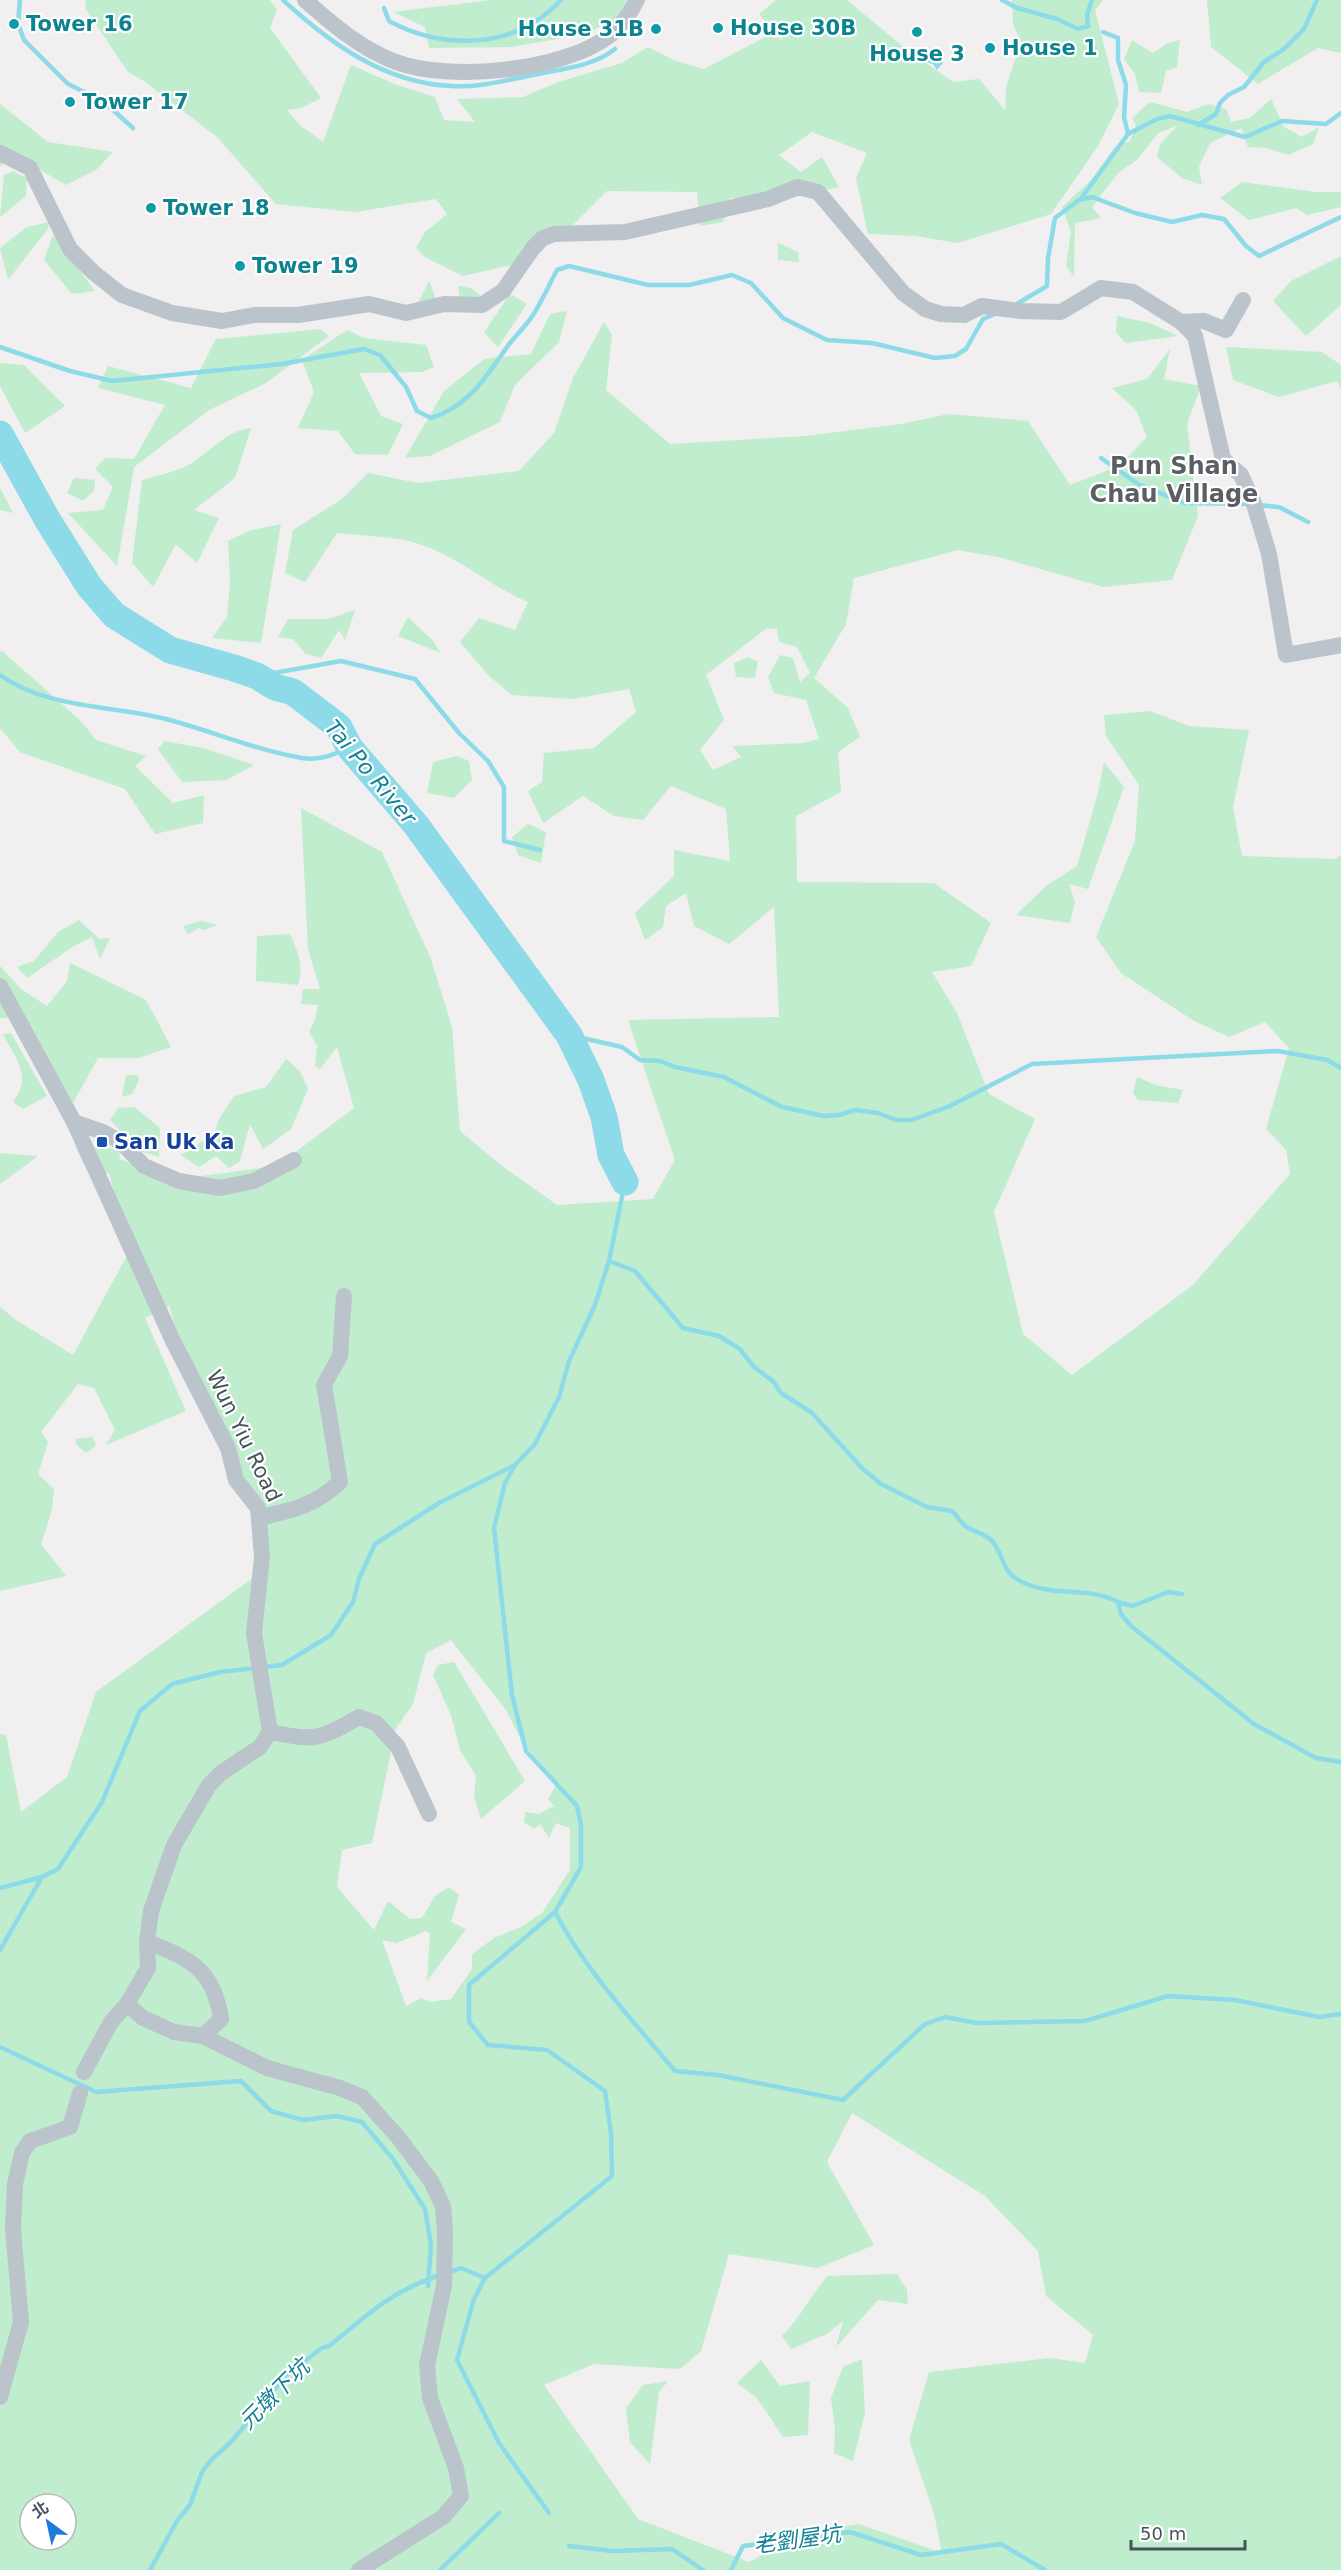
<svg xmlns="http://www.w3.org/2000/svg" width="1341" height="2570" font-family="'DejaVu Sans','Noto Sans TC',sans-serif">
<style>
.green{fill:#bfedce;fill-rule:evenodd}
.water{fill:#8ddbe8}
.lines{fill:none;stroke-linecap:round;stroke-linejoin:round}
.stream{stroke:#8ddbe8;stroke-width:4.5}
.river{stroke:#8ddbe8;stroke-width:27}
.minor{stroke:#bbc4cb;stroke-width:16}
.culture-dot{fill:#0f9aa8;stroke:#fff;stroke-width:2}
.transit-dot{fill:#1a4fb4;stroke:#fff;stroke-width:2}
.labels{text-anchor:middle;stroke-width:4.5;stroke-linejoin:round;paint-order:stroke}
.culture-label{font-size:21px;font-weight:bold;fill:#0d838f;stroke:#fff;text-anchor:start}
.transit-label{font-size:21px;font-weight:bold;fill:#164399;stroke:#fff;text-anchor:start}
.street-label{font-size:21px;fill:#47535b;stroke:#fff}
.water-label{font-size:22px;font-style:italic;fill:#128295;stroke:#fff}
.quarter-label{font-size:24px;font-weight:bold;fill:#5b5f63;stroke:#fff}
</style>
<rect width="100%" height="100%" fill="#f1efef"/>
<g class="green">
<path d="M 86,0 L 270,0 L 277,10 L 270,28 L 321,98 L 301,108 L 287,110 L 301,126 L 323,142 L 351,65 L 397,85 L 435,97 L 444,120 L 475,122 L 457,99 L 523,97 L 558,82 L 622,63 L 648,47 L 676,61 L 704,69 L 771,34 L 784,41 L 759,14 L 776,0 L 847,0 L 901,45 L 953,82 L 979,79 L 1005,110 L 1006,87 L 1021,42 L 1013,24 L 1012,0 L 1103,0 L 1095,10 L 1119,104 L 1098,146 L 1051,214 L 958,243 L 915,236 L 868,234 L 856,178 L 867,153 L 812,132 L 779,155 L 801,172 L 822,157 L 839,187 L 773,202 L 730,198 L 723,222 L 700,226 L 697,192 L 607,191 L 572,226 L 515,264 L 463,276 L 425,257 L 416,248 L 425,232 L 447,214 L 436,199 L 355,212 L 276,204 L 217,137 L 144,81 L 128,72 L 85,8 Z"/>
<path d="M 491,0 L 630,0 L 616,20 L 581,35 L 511,47 L 429,48 L 425,27 L 393,12 Z"/>
<path d="M 1207,0 L 1341,0 L 1341,53 L 1318,48 L 1258,84 L 1211,47 Z"/>
<path d="M 1132,40 L 1153,53 L 1168,43 L 1180,40 L 1177,67 L 1166,71 L 1161,93 L 1139,92 L 1135,74 L 1124,59 Z"/>
<path d="M 1271,99 L 1284,127 L 1302,137 L 1319,127 L 1313,144 L 1288,155 L 1267,148 L 1248,147 L 1241,128 L 1210,143 L 1199,167 L 1202,185 L 1182,178 L 1157,157 L 1160,144 L 1177,126 L 1158,133 L 1137,160 L 1119,172 L 1092,207 L 1101,218 L 1075,223 L 1074,277 L 1066,266 L 1071,232 L 1062,207 L 1091,180 L 1115,147 L 1130,141 L 1136,126 L 1132,118 L 1150,102 L 1187,112 L 1209,104 L 1226,109 L 1231,122 L 1250,118 Z"/>
<path d="M 0,104 L 48,142 L 113,152 L 97,169 L 66,185 L 13,154 L 0,167 Z"/>
<path d="M 13,171 L 27,178 L 26,196 L 0,217 L 4,175 Z"/>
<path d="M 1242,182 L 1316,192 L 1341,192 L 1341,207 L 1307,215 L 1296,208 L 1249,220 L 1220,198 Z"/>
<path d="M 50,222 L 47,230 L 8,280 L 0,248 L 27,227 Z"/>
<path d="M 53,235 L 95,291 L 72,294 L 44,260 Z"/>
<path d="M 778,243 L 798,252 L 799,262 L 778,260 Z"/>
<path d="M 1341,256 L 1341,305 L 1306,336 L 1273,301 L 1291,281 Z"/>
<path d="M 429,281 L 436,299 L 418,303 Z"/>
<path d="M 458,286 L 470,288 L 481,296 L 462,312 Z"/>
<path d="M 510,294 L 527,304 L 498,347 L 484,332 Z"/>
<path d="M 567,311 L 559,342 L 515,385 L 500,422 L 430,456 L 405,458 L 444,391 L 484,359 L 531,354 L 550,314 Z"/>
<path d="M 1117,316 L 1150,323 L 1178,336 L 1126,343 L 1116,333 Z"/>
<path d="M 604,322 L 612,335 L 606,390 L 670,444 L 805,436 L 901,424 L 949,414 L 1028,421 L 1070,485 L 1119,466 L 1147,437 L 1136,410 L 1112,388 L 1147,379 L 1170,349 L 1164,379 L 1201,386 L 1187,424 L 1198,516 L 1172,580 L 1103,587 L 1002,558 L 958,550 L 854,578 L 846,624 L 814,678 L 848,708 L 860,737 L 838,752 L 841,792 L 796,816 L 797,882 L 934,883 L 991,923 L 971,966 L 932,972 L 957,1013 L 989,1094 L 1035,1119 L 994,1212 L 1023,1334 L 1072,1375 L 1193,1285 L 1290,1174 L 1286,1150 L 1266,1129 L 1289,1048 L 1265,1022 L 1229,1037 L 1194,1021 L 1121,973 L 1096,937 L 1135,841 L 1139,785 L 1106,736 L 1104,715 L 1150,711 L 1189,726 L 1249,730 L 1233,807 L 1242,856 L 1335,859 L 1341,855 L 1341,2570 L 0,2570 L 0,1734 L 6,1735 L 21,1812 L 67,1777 L 96,1692 L 258,1574 L 254,1516 L 195,1394 L 169,1306 L 145,1318 L 186,1411 L 106,1445 L 115,1430 L 94,1388 L 78,1384 L 41,1432 L 48,1442 L 38,1474 L 54,1489 L 52,1510 L 41,1544 L 66,1576 L 0,1591 L 0,1307 L 16,1320 L 73,1355 L 130,1250 L 109,1173 L 89,1174 L 75,1146 L 119,1149 L 120,1159 L 172,1180 L 277,1166 L 354,1108 L 337,1047 L 320,1069 L 315,1066 L 317,1046 L 309,1032 L 315,1020 L 318,1005 L 301,1004 L 303,989 L 320,989 L 308,949 L 301,808 L 382,852 L 431,959 L 452,1027 L 460,1131 L 502,1166 L 557,1205 L 653,1199 L 675,1160 L 628,1020 L 779,1017 L 774,907 L 729,944 L 694,926 L 686,893 L 666,906 L 663,927 L 645,940 L 635,913 L 674,876 L 674,850 L 730,861 L 726,809 L 671,786 L 643,820 L 614,816 L 583,796 L 543,823 L 528,791 L 542,782 L 544,753 L 594,748 L 636,712 L 629,689 L 573,699 L 512,695 L 489,676 L 460,642 L 479,618 L 515,630 L 528,602 C 490,586 459,557 419,544 C 396,536 361,536 337,533 L 305,582 L 285,573 L 293,530 L 342,499 L 368,473 L 418,483 L 519,471 L 554,433 L 573,378 ZM 767,628 L 777,629 L 779,642 L 797,647 L 810,673 L 800,682 L 793,658 L 780,655 L 768,677 L 774,693 L 806,700 L 819,739 L 804,743 L 732,746 L 741,757 L 713,770 L 700,750 L 724,720 L 706,675 ZM 451,1640 L 506,1710 L 521,1740 L 557,1783 L 548,1799 L 554,1806 L 539,1814 L 525,1812 L 524,1822 L 534,1829 L 540,1824 L 549,1838 L 556,1823 L 570,1828 L 570,1870 L 542,1913 L 521,1927 L 494,1938 L 472,1954 L 472,1969 L 451,1999 L 430,2002 L 421,1998 L 406,2006 L 382,1940 L 396,1943 L 426,1931 L 430,1934 L 427,1981 L 466,1929 L 451,1922 L 459,1895 L 449,1887 L 435,1896 L 422,1918 L 410,1919 L 388,1901 L 374,1930 L 337,1887 L 342,1850 L 372,1843 L 396,1728 L 413,1704 L 426,1653 ZM 852,2113 L 985,2196 L 1038,2251 L 1046,2296 L 1093,2335 L 1085,2363 L 1050,2358 L 929,2372 L 909,2440 L 934,2514 L 942,2553 L 859,2524 L 802,2533 L 749,2562 L 638,2519 L 544,2385 L 594,2364 L 680,2369 L 701,2351 L 729,2254 L 818,2268 L 874,2245 L 827,2162 ZM 30,2504 L 66,2504 L 66,2540 L 30,2540 Z"/>
<path d="M 321,329 L 329,336 L 266,383 L 209,410 L 134,467 L 117,566 L 68,513 L 103,510 L 113,487 L 95,469 L 105,458 L 134,459 L 165,405 L 98,388 L 108,366 L 191,388 L 216,339 Z"/>
<path d="M 347,330 L 364,338 L 426,345 L 434,367 L 422,372 L 359,373 L 381,416 L 403,424 L 388,455 L 355,454 L 338,431 L 298,428 L 314,392 L 302,360 Z"/>
<path d="M 1226,347 L 1322,352 L 1341,365 L 1341,389 L 1337,381 L 1279,397 L 1233,380 Z"/>
<path d="M 0,363 L 24,365 L 65,406 L 25,433 L 0,386 Z"/>
<path d="M 251,428 L 235,478 L 194,510 L 219,518 L 197,563 L 176,544 L 153,587 L 132,563 L 142,480 C 160,475 180,471 195,461 C 214,448 227,431 251,428 Z"/>
<path d="M 74,478 L 95,480 L 94,491 L 83,501 L 67,493 Z"/>
<path d="M 0,488 L 13,513 L 0,510 Z"/>
<path d="M 281,524 L 261,643 L 212,638 L 227,617 L 230,583 L 228,541 L 251,530 Z"/>
<path d="M 355,610 L 345,640 L 339,630 L 321,658 L 306,654 L 293,639 L 278,637 L 288,619 L 328,619 Z"/>
<path d="M 408,617 L 433,641 L 441,653 L 398,636 Z"/>
<path d="M 2,651 L 81,721 L 96,740 L 146,756 L 135,766 L 173,803 L 204,795 L 203,823 L 155,834 L 125,789 L 20,752 L 0,728 L 0,652 Z"/>
<path d="M 748,657 L 758,662 L 755,678 L 736,677 L 734,663 Z"/>
<path d="M 164,741 L 203,748 L 254,765 L 226,780 L 182,782 L 158,749 Z"/>
<path d="M 457,756 L 469,761 L 472,780 L 454,798 L 427,793 L 433,762 Z"/>
<path d="M 1104,762 L 1124,787 L 1088,889 L 1069,884 L 1075,902 L 1070,923 L 1016,915 L 1046,886 L 1077,866 L 1098,793 Z"/>
<path d="M 528,824 L 546,832 L 541,863 L 518,855 L 512,837 Z"/>
<path d="M 79,920 L 99,939 L 110,938 L 100,959 L 92,937 L 74,946 L 27,978 L 17,967 L 34,961 L 58,932 Z"/>
<path d="M 201,921 L 218,925 L 204,930 L 199,928 L 188,934 L 183,926 Z"/>
<path d="M 290,934 C 298,953 304,965 298,985 L 256,981 L 257,936 Z"/>
<path d="M 70,963 L 146,1000 L 171,1047 L 139,1058 L 98,1058 L 73,1103 L 10,1018 L 0,1018 L 0,966 L 21,989 L 47,1006 L 67,981 Z"/>
<path d="M 11,1033 L 47,1096 L 23,1109 L 13,1102 C 33,1076 16,1060 3,1034 Z"/>
<path d="M 286,1059 L 300,1071 L 308,1089 L 291,1129 L 263,1149 L 250,1124 L 240,1161 L 229,1168 L 216,1156 L 199,1167 L 181,1155 L 214,1134 L 219,1119 L 234,1096 L 266,1087 Z"/>
<path d="M 126,1075 L 138,1075 L 139,1080 L 132,1094 L 122,1097 Z"/>
<path d="M 1137,1077 L 1155,1085 L 1183,1090 L 1178,1103 L 1138,1100 L 1133,1093 Z"/>
<path d="M 134,1107 L 160,1128 L 159,1157 L 140,1151 L 110,1120 L 118,1108 Z"/>
<path d="M 0,1153 L 38,1156 L 0,1184 Z"/>
<path d="M 93,1437 L 96,1446 L 86,1453 L 77,1445 L 75,1439 Z"/>
<path d="M 454,1662 L 525,1781 L 481,1819 L 474,1796 L 476,1776 L 460,1750 L 451,1715 L 433,1675 L 438,1665 Z"/>
<path d="M 897,2274 L 907,2290 L 908,2304 L 878,2300 L 836,2347 L 843,2321 L 827,2334 L 791,2349 L 782,2336 C 799,2319 811,2296 827,2276 Z"/>
<path d="M 862,2359 L 865,2413 L 853,2461 L 834,2453 L 835,2429 L 831,2398 L 843,2367 Z"/>
<path d="M 761,2360 L 780,2386 L 810,2381 L 808,2435 L 783,2437 L 757,2398 L 737,2383 Z"/>
<path d="M 668,2381 L 659,2392 L 650,2464 L 630,2442 L 626,2408 L 643,2385 Z"/>
</g>
<path class="water" d="M 933,47 L 940,53 L 943,63 L 937,70 L 933,64 L 927,62 L 924,57 L 926,50 Z"/>
<g class="lines">
<g class="stream">
<path d="M 20,0 L 18,24 L 24,40 L 68,84 L 103,101 L 133,128"/>
<path d="M 283,0 C 330,43 384,83 451,86 C 478,88 507,80 533,75 C 561,69 592,67 615,49"/>
<path d="M 1002,0 L 1017,8 L 1057,19 L 1078,29 L 1088,26"/>
<path d="M 384,8 L 389,21 C 445,51 516,49 561,0"/>
<path d="M 1088,26 L 1087,15 L 1092,0"/>
<path d="M 1198,125 L 1216,114 L 1220,103 L 1228,95 L 1244,87 L 1264,62 L 1284,49 L 1304,29 L 1317,0"/>
<path d="M 1128,134 L 1157,119 L 1170,116 L 1245,137 L 1282,121 L 1326,124 L 1341,113"/>
<path d="M 1080,200 L 1128,134 L 1124,117 L 1126,85 L 1118,60 L 1118,38 L 1103,32"/>
<path d="M 1015,305 L 1047,286 L 1048,258 L 1055,218 L 1079,200 L 1092,197 L 1135,213 L 1172,222 L 1202,215 L 1224,219 L 1246,246 L 1259,256 L 1341,217"/>
<path d="M 0,347 L 70,371 L 112,381 L 282,364 L 364,349 L 380,355 L 406,387 L 417,411 L 431,418 C 468,407 487,376 507,347 C 515,336 526,326 533,315 C 542,301 549,285 557,270 L 569,266 L 648,285 L 689,285 L 732,275 L 751,283 L 783,318 L 827,340 L 872,343 L 935,358 L 955,356 L 966,349 L 983,319 L 997,313"/>
<path d="M 1101,458 L 1138,484 L 1184,503 L 1249,504"/>
<path d="M 1257,505 L 1279,507 L 1308,522"/>
<path d="M 0,675 C 48,709 110,705 166,719 C 212,731 255,750 302,758 C 319,761 335,755 349,747"/>
<path d="M 257,676 L 341,661 L 415,679 L 459,733 L 488,761 L 504,787 L 504,841 L 540,850"/>
<path d="M 569,1035 L 622,1047 L 640,1060 L 660,1061 L 675,1067 L 724,1077 L 782,1107 L 824,1116 L 839,1115 L 855,1110 L 878,1113 L 896,1120 L 912,1120 L 950,1106 L 1032,1064 L 1278,1051 L 1327,1060 L 1341,1068"/>
<path d="M 609,1261 L 635,1271 L 683,1328 L 719,1336 L 740,1349 L 754,1367 L 773,1381 L 781,1393 L 811,1412 L 863,1469 L 881,1484 L 927,1507 L 952,1511 C 956,1515 960,1521 964,1525 C 972,1532 984,1532 992,1541 C 1007,1559 999,1574 1029,1585 C 1058,1596 1090,1587 1118,1602 L 1121,1614 L 1131,1626 L 1254,1724 L 1316,1758 L 1341,1762"/>
<path d="M 515,1465 L 505,1483 L 494,1528 L 512,1695 L 526,1751 L 577,1806 L 581,1825 L 581,1867 L 555,1912 L 469,1985 L 469,2022 L 488,2045 L 547,2050 L 605,2091 L 611,2133 L 612,2176 L 485,2278 L 474,2299 L 457,2360 L 499,2443 L 549,2513"/>
<path d="M 1118,1602 L 1133,1606 L 1168,1592 L 1182,1594"/>
<path d="M 264,1667 L 282,1665 L 331,1635 L 353,1602 L 359,1579 L 375,1544 L 439,1503 L 515,1465 L 535,1444 L 559,1397 L 569,1361 L 595,1305 L 609,1261 L 625,1182"/>
<path d="M 0,1888 L 42,1877"/>
<path d="M 555,1912 C 588,1974 631,2018 675,2071 L 718,2075 L 843,2100 L 925,2024 L 945,2017 L 977,2023 L 1085,2021 L 1168,1996 L 1235,2000 L 1319,2017 L 1341,2014"/>
<path d="M 0,1950 L 42,1877 L 58,1869 L 102,1802 L 140,1711 L 172,1684 L 220,1672 L 256,1668"/>
<path d="M 0,2047 L 96,2092 L 241,2081 L 271,2111 L 303,2120 L 337,2116 L 362,2122 L 393,2159 L 425,2209 L 431,2245 L 428,2286"/>
<path d="M 448,2273 L 461,2268 L 485,2278"/>
<path d="M 569,2546 L 613,2551 L 672,2549 L 703,2570"/>
<path d="M 150,2570 L 177,2521 L 190,2505 L 202,2472 L 211,2460 L 231,2442 L 286,2375 L 322,2348 L 329,2346 C 370,2313 388,2293 440,2275"/>
<path d="M 440,2570 L 499,2513"/>
<path d="M 731,2570 L 743,2546 L 850,2532 L 921,2555 L 1001,2544 L 1045,2570"/>
</g>
<path class="river" d="M 0,434 L 47,519 L 89,586 L 114,615 L 170,650 L 234,668 L 257,676 L 275,687 L 293,692 L 339,727 L 349,747 L 416,825 L 569,1035 L 591,1080 L 604,1117 L 611,1155 L 625,1182"/>
<g class="minor">
<path d="M 305,0 C 332,24 361,49 396,62 C 449,82 563,71 609,36 C 621,26 630,14 637,0"/>
<path d="M 0,153 L 30,168 L 70,249 L 94,273 L 122,295 L 172,313 L 222,321 L 254,315 L 298,315 L 369,304 L 406,313 L 444,304 L 482,305 L 503,291 L 533,248 L 543,238 L 554,234 L 625,232 L 768,199 L 798,187 L 818,192 L 903,293 L 925,309 L 941,314 L 964,315 L 982,306 L 1020,311 L 1061,312 L 1101,288 L 1133,292 L 1181,322 L 1195,336 L 1223,459 L 1241,475 L 1253,501 L 1269,554 L 1286,655 L 1341,645"/>
<path d="M 1181,322 L 1204,321 L 1226,330 L 1243,300"/>
<path d="M 0,986 L 74,1122 L 173,1341 L 228,1448 L 236,1480 L 258,1508 L 262,1557 L 254,1633 L 270,1732 L 260,1747 L 221,1773 L 209,1785 L 174,1845 L 151,1911 L 147,1942 L 148,1968 L 127,2004 L 143,2018 L 174,2032 L 203,2036 L 267,2068 L 340,2088 L 362,2097 L 398,2137 L 431,2181 L 443,2206 L 445,2231 L 444,2286 L 427,2365 L 430,2398 L 456,2468 L 461,2496 L 443,2517 L 359,2570"/>
<path d="M 74,1122 L 103,1132 L 121,1142 L 144,1166 L 179,1181 L 220,1188 L 254,1181 L 294,1160"/>
<path d="M 259,1518 C 293,1510 314,1506 340,1482 L 324,1385 L 340,1356 L 344,1296"/>
<path d="M 270,1732 C 315,1741 319,1740 359,1717 L 376,1723 L 398,1747 L 429,1814"/>
<path d="M 147,1942 C 190,1958 214,1970 221,2019 L 203,2036"/>
<path d="M 84,2072 L 111,2022 L 127,2004"/>
<path d="M 0,2397 L 21,2322 L 13,2229 L 15,2184 L 22,2153 L 30,2141 L 70,2127 L 80,2093"/>
</g>
</g>
<g class="culture-dot">
<circle cx="14" cy="24" r="6"/>
<circle cx="718" cy="28" r="6"/>
<circle cx="656" cy="29" r="6"/>
<circle cx="917" cy="32" r="6"/>
<circle cx="990" cy="48" r="6"/>
<circle cx="70" cy="102" r="6"/>
<circle cx="151" cy="208" r="6"/>
<circle cx="240" cy="266" r="6"/>
</g>
<rect class="transit-dot" x="96" y="1136" width="12" height="12" rx="3"/>
<g class="labels">
<g class="culture-label">
<text x="26" y="31">Tower 16</text>
<text x="730" y="35">House 30B</text>
<text x="644" y="36" text-anchor="end">House 31B</text>
<text x="1002" y="55">House 1</text>
<text x="917" y="61" text-anchor="middle">House 3</text>
<text x="82" y="109">Tower 17</text>
<text x="163" y="215">Tower 18</text>
<text x="252" y="273">Tower 19</text>
</g>
<g class="transit-label">
<text x="114" y="1149">San Uk Ka</text>
</g>
<g class="street-label">
<text transform="translate(244 1436) rotate(64)" y="7">Wun Yiu Road</text>
</g>
<g class="water-label">
<text transform="translate(371 772) rotate(50)" y="8">Tai Po River</text>
<text transform="translate(274 2394) rotate(-45)" y="8">元墩下坑</text>
<text transform="translate(797 2539) rotate(-8)" y="8">老劉屋坑</text>
</g>
<g class="quarter-label">
<text x="1174" y="474">Pun Shan<tspan x="1174" dy="28">Chau Village</tspan></text>
</g>
</g>
<g transform="translate(48 2522) rotate(327)"><circle r="28" fill="#ffffff" stroke="#b5babd" stroke-width="1.5"/>
<path d="M0-4.5L10 22L0 15L-10 22Z" fill="#207cda"/>
<text y="-9" font-size="16" font-weight="bold" text-anchor="middle" fill="#47535b">北</text>
</g>
<path d="M1131 2540v9h114v-9" fill="none" stroke="#47535b" stroke-width="3"/>
<text x="1140" y="2540" font-size="18" fill="#47535b" stroke="#ffffff" stroke-width="4.5" paint-order="stroke">50 m</text>
</svg>
